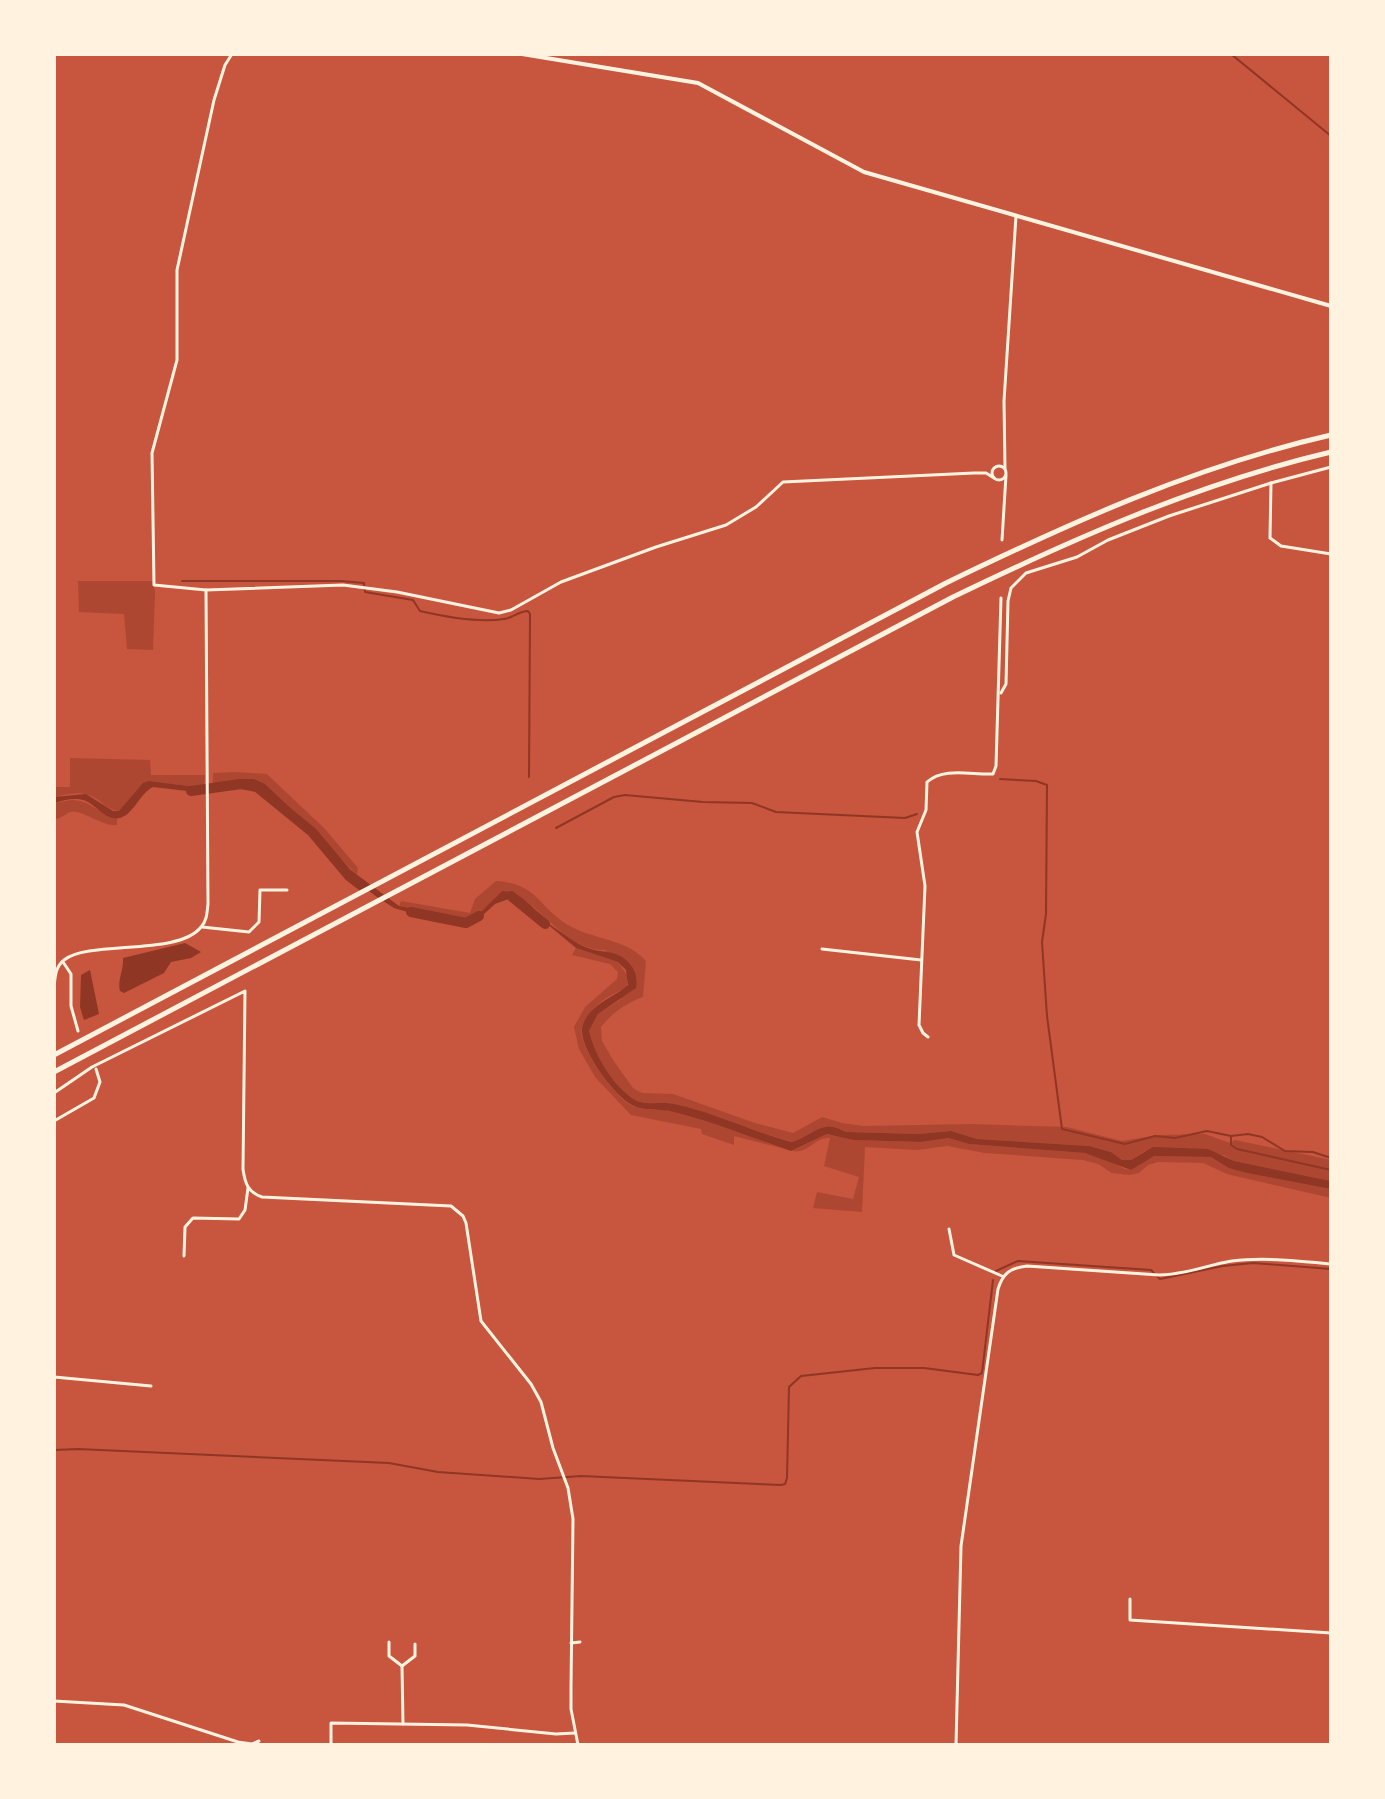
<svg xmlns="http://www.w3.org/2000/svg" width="1385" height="1799" font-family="'Space Grotesk',sans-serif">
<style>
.green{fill:#ae4732}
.water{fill:#8f3625}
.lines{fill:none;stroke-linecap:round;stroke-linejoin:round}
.stream{stroke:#8f3625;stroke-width:2}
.river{stroke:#8f3625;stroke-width:10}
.minor{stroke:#fff3e0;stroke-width:3}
.secondary{stroke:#fff3e0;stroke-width:4}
.motorway{stroke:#fff3e0;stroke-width:5}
</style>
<rect width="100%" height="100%" fill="#c8553d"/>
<g class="green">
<path d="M 78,581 L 153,581 L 155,592 L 153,650 L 127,649 L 124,614 L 79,612 Z"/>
<path d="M 70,758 L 150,760 L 151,775 L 205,775 L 204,788 L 149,781 L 119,811 C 106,810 101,799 89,795 C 78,791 65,795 54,797 L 54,787 L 70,787 Z"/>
<path d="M 235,772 L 267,774 L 325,829 L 358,868 L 357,875 L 265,784 L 239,779 L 213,783 L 213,773 Z"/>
<path d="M 71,800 C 90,799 99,815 117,818 L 117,825 C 100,827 81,807 68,813 C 64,815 61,818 56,819 L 54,803 Z"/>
<path d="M 496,881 C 538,884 537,906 568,925 C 593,940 626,938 646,961 L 643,997 C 626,1003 612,1013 601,1027 L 602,1041 L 613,1060 L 633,1088 L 642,1093 L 673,1094 L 755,1123 L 793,1133 L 822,1117 L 842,1123 L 863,1126 L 972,1124 L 1067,1127 L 1122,1141 L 1159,1135 L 1205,1134 L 1230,1143 L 1235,1140 L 1331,1160 L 1331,1181 L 1234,1161 L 1224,1155 L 1145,1151 L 1131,1160 L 1122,1160 L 1111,1152 L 1089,1146 L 977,1139 L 951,1131 L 918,1134 L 846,1132 C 825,1120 812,1136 793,1142 C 753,1132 714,1112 674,1104 C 660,1101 644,1107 632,1098 C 611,1083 595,1055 589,1031 L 598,1014 L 620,1000 L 637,979 L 605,950 C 570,950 551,919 526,901 C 519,896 510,894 502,891 L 474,920 L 399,906 L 401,901 L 470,913 L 475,899 Z"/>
<path d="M 576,948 L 618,962 L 629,978 L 626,988 C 609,995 587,1008 582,1027 C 577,1046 613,1094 629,1104 C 641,1112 656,1108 671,1111 C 708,1118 746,1135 781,1148 L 734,1136 L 734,1145 L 702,1134 L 701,1129 L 631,1115 L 595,1077 L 579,1049 L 574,1027 L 585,1007 L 617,979 L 618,972 L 610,964 L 572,955 Z"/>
<path d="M 827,1134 L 853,1140 L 921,1142 L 947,1138 L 969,1144 L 1085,1153 L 1099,1156 L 1125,1169 L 1131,1170 L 1153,1156 L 1211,1157 L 1247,1173 L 1331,1189 L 1331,1198 L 1227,1174 L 1203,1163 L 1158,1162 L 1148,1165 L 1139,1173 L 1130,1175 L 1112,1173 L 1098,1164 L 1083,1160 L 985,1153 L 947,1146 L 917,1150 L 865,1147 L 862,1212 L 813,1208 L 817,1192 L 853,1199 L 859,1177 L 824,1166 L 830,1138 C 814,1137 809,1154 792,1151 Z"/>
</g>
<g class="water">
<path d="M 239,779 L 254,779 L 265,784 L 326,842 L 348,868 L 399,906 L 473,920 L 502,891 C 527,892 538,918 558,930 C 568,937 579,946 591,949 C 603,953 615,950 626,960 C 635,968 638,977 636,988 L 598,1014 L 589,1031 C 595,1055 611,1083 632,1098 C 644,1107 660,1101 674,1104 C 714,1112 753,1132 792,1142 C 815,1135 821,1118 846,1132 L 918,1134 L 951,1131 L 977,1139 L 1089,1146 L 1111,1152 L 1122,1160 L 1131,1160 L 1153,1147 L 1208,1149 L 1234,1161 L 1331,1181 L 1331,1189 L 1247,1173 L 1229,1168 L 1211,1157 L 1154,1156 L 1131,1170 L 1085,1153 L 969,1144 L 948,1138 L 921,1142 L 853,1140 L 827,1134 L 791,1151 C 753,1138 714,1122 674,1112 C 660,1108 645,1112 632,1105 C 614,1096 575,1044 583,1024 C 591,1003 614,998 628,985 L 626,970 L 618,962 L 576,948 L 522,903 L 511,898 L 495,904 L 473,924 L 411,913 L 394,908 L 377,897 L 350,877 L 312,832 L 262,787 L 245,783 L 213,790 L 213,783 Z"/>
<path d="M 149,781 L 204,788 L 204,793 L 153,787 C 140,793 134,814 120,818 C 106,821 97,806 86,801 C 76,797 64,800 54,803 L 54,797 L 86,794 L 113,811 L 119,811 L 143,783 Z"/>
<path d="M 185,943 L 201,952 L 191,958 L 171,962 L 164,973 L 124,993 L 120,991 C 117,981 124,970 123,958 Z"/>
<path d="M 90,970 L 99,1014 L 84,1020 L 80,1007 L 81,975 Z"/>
</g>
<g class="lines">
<g class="stream">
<path d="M 1231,54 L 1331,136"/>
<path d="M 182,581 L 341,581 L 364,583 L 365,592 L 413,600 L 420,611 C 446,617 478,623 504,619 C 513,618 519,611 528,611 L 530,614 L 529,777"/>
<path d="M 1000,779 L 1036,781 L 1047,785 L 1046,914 L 1042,942 L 1047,1016 L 1062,1129 L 1125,1144 L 1155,1136 L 1175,1138 L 1207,1131 L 1231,1136 L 1248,1134 L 1262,1137 L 1285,1151 L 1313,1152 L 1331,1158"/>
<path d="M 556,828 L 614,797 L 625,795 L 703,802 L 752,803 L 776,812 L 905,818 L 917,814"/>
<path d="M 1231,1137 L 1231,1145 L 1237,1149 L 1331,1170"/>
<path d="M 996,1271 L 1018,1261 L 1151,1270 L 1160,1279 L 1223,1266 L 1253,1263 L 1331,1269"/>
<path d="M 54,1450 L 78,1449 L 389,1463 L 438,1472 L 539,1479 L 581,1476 L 781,1485 L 785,1484 L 787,1478 L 789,1387 L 801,1376 L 875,1368 L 924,1368 L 978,1375 L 982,1373 L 993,1280"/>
</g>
<g class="river">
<path d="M 191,791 L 241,784 L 257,787 L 312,832 L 349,876 L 362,886"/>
<path d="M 511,896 L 545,924"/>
<path d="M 411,912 L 466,923 L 479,916"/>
</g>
<g class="minor">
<circle cx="999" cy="473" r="7"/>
<path d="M 1005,469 L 1004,401 L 1016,216"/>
<path d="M 1271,483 L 1270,538 L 1281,546 L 1331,554"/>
<path d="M 1002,540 L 1006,475"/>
<path d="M 206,590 L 154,585 L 152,453 L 177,360 L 177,270 L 214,100 L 225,65 L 232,54"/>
<path d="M 1001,693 L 1006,684 L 1008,601 L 1011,588 L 1026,573 L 1077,557 L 1108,540 L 1169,516 L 1271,483 L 1331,467"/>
<path d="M 202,927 L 249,932 L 259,922 L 260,890 L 287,890"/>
<path d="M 822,949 L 921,960"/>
<path d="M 63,962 L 71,974 L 71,1006 L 78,1031"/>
<path d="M 54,988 C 55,978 55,967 64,960 C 89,940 179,956 201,927 C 207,921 207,912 208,904 L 206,590 L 343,585 L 397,592 L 499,613 L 511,610 L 561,582 L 656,547 L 726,525 L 756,507 L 783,482 L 974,473 L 986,473 L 994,478"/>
<path d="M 928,1037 L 923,1033 L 919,1025 L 925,886 L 917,832 L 926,810 L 927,782 C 944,767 971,775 993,774 L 996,766 L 1001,598"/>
<path d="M 54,1093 L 92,1067 L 245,991 L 243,1169 C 245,1184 248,1192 262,1197 L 451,1206 L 463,1216 L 466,1223 L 481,1321 L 531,1384 L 541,1402 L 553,1448 L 568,1488 L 573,1519 L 571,1687 L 571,1709 L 578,1745"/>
<path d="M 54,1121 L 94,1098 L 100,1082 L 96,1069"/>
<path d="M 949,1229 L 954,1255 L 1002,1276"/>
<path d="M 184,1256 L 185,1227 L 193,1218 L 239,1219 L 245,1210 L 248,1188"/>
<path d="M 54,1377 L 151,1386"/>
<path d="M 1130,1599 L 1130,1620 L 1331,1633"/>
<path d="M 389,1642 L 389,1656 L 402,1666 L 403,1724"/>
<path d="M 571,1643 L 580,1642"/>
<path d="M 402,1666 L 415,1656 L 415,1644"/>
<path d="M 54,1701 L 124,1705 L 238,1742 L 252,1744 L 259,1741"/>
<path d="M 331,1745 L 331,1723 L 467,1725 L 556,1734 L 575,1733"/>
<path d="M 956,1745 L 961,1546 L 998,1289 C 1003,1273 1010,1268 1027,1266 L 1159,1275 C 1184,1275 1207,1265 1232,1261 C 1264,1257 1299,1261 1331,1264"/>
</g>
<path class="secondary" d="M 522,54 L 698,83 L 864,172 L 1331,306"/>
<g class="motorway">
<path d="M 54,1055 L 946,583 C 1070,523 1195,466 1331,435"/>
<path d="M 54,1072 L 953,597 C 1075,538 1199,483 1331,452"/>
</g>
</g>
<rect width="1385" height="1799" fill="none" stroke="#fff3e0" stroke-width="112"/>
</svg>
